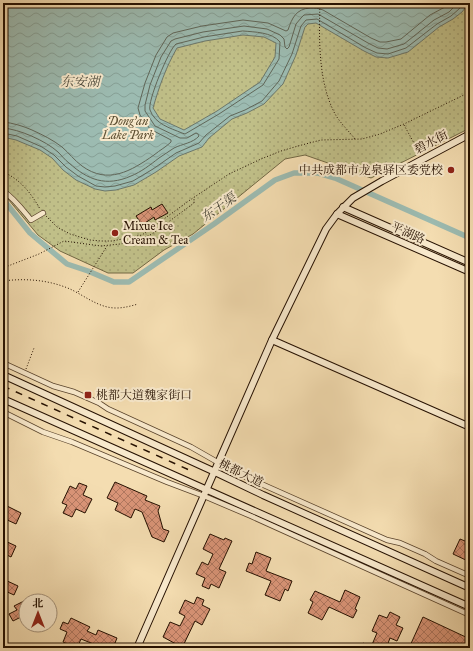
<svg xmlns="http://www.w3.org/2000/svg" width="473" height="651" font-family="'IM FELL Great Primer','Noto Serif SC',serif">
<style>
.grass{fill:url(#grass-dots);stroke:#726844}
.water{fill:url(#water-waves);stroke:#6c776a;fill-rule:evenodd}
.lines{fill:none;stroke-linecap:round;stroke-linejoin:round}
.shore{stroke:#606658;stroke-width:1}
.canal{stroke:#9cbbb1;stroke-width:5.5}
.building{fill:url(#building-cross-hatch);stroke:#251000}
.street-casing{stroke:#59432c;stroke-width:6}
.secondary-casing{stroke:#251000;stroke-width:8}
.path{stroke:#251000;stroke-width:1;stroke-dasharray:1 2;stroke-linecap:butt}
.street{stroke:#f8e9cc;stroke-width:4.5}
.secondary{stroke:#f8e9cc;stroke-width:6}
.rail{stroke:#251000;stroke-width:1.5;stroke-dasharray:7 7;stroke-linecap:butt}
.poi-dot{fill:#8f2418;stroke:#f8e9cc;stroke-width:1.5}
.labels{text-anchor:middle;stroke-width:4;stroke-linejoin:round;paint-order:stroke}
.park-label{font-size:12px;font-style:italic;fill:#5b4d30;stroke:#f8e9cc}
.street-label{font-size:12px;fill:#251000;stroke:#f8e9cc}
.poi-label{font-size:12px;fill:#251000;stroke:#f8e9cc;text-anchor:start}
.water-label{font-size:13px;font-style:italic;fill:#4f4c3e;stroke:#f8e9cc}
</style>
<defs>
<pattern id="grass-dots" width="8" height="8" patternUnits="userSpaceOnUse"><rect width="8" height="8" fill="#c0bf88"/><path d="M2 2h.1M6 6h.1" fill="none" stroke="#a5a374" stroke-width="1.8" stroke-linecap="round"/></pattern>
<pattern id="water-waves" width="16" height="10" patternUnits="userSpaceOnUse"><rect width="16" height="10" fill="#9cbbb1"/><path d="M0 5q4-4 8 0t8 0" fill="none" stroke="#86a096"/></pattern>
<pattern id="building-cross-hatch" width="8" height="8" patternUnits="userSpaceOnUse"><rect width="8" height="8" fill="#d99477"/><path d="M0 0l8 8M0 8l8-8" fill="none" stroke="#b0775f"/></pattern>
</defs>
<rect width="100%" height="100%" fill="#f4ddb1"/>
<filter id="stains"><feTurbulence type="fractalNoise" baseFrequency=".005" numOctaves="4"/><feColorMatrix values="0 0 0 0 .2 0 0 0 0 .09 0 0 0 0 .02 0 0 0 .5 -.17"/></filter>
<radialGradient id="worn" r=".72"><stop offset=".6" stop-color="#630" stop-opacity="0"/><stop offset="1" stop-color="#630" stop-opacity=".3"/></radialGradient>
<path class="grass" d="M 3,3 L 470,3 L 470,128 L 371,178 L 305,155 L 285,159 L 193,234 L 164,250 L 133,273 L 108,273 L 60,251 L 38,235 L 3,193 Z"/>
<path class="water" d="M 3,3 L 469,3 L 462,12 L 453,19 L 439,27 L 408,52 L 388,58 L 376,57 L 364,51 L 316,23 L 308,24 L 305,27 L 296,55 L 283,84 L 264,104 L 247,113 L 232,119 L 209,138 L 202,147 L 179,156 L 156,172 L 134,185 L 116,190 L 105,191 L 95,189 L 76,180 L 63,170 L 52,158 L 40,150 L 16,140 L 3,137 ZM 243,35 L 264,37 L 276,43 L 275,57 L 260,82 L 217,111 L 184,130 L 160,119 L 153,108 C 159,87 166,67 177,48 L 205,41 Z"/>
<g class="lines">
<g class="shore">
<path d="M 243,31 C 254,32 272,32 280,42 L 279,59 L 263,85 L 219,114 L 185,134 L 182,133 C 170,128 155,124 150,110 C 147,102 169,49 176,44 L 204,37 Z"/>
<path d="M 3,122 C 13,123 23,126 32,130 C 43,135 53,140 62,147 C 69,153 74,160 82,166 C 108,185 131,171 154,155 C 160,150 166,147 171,142 L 171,140 L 150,129 L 140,115 L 138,108 L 145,83 L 156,55 L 167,37 L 173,33 L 202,26 L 243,20 L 268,23 L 286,31 L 288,30 C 292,18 296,9 310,8 C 315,8 318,8 323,10 L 371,38 L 380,42 L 386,42 L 401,39 L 430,15 L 445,7 L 450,3"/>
<path d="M 3,128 C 19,129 46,141 58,152 C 62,156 65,160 69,163 C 88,180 106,187 131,176 C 141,172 150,165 159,158 C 164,155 169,151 174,148 C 182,144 193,143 199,136 L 198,134 L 196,133 L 187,138 L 180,138 L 155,126 L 145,111 L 145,105 L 150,85 L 161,57 L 171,41 L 175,39 L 203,32 L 244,26 L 267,29 L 280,35 L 284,39 L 285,47 L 287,49 L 289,47 L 296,24 L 301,18 L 304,15 L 318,14 L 368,43 L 378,48 L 387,49 L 404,44 L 434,20 L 449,12 L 458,3"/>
<path d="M 3,133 L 17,136 L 42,147 L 54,155 L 66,167 L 78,176 L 96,186 L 105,187 L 115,186 L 133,181 L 153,169 L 176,153 L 199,143 L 206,135 L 230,116 L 245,110 L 262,101 L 279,81 L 292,54 L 301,26 L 306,20 L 317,19 L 366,48 L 377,53 L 388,54 L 406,48 L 437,24 L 451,16 L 459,9 L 464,3"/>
</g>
<path class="canal" d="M 3,201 L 6,203 L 30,233 L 67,264 L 88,271 L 114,282 L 129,282 L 214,224 L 275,180 L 294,173 L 318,173 L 335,178 L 470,238"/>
</g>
<g class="building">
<path d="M 162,204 L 168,213 L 155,220 L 154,217 L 142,225 L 136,216 L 151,207 L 152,210 Z"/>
<path d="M 115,482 L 147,496 L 145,500 L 160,506 L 158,511 L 163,529 L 169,531 L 164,542 L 152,537 L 142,512 L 135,509 L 131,518 L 115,510 L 118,503 L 107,498 Z"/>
<path d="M 79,483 L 87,486 L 83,495 L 92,499 L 85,513 L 76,509 L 72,517 L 63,513 L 67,505 L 62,503 L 70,486 L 76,489 Z"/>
<path d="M 3,504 L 21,513 L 16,524 L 3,518 Z"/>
<path d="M 210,534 L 224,540 L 225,538 L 232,541 L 219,569 L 226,572 L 219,588 L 211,584 L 209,589 L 202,586 L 205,578 L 196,574 L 202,562 L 208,565 L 213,554 L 203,549 Z"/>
<path d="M 460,539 L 470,543 L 470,562 L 453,554 Z"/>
<path d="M 3,540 L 16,546 L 11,557 L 3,553 Z"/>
<path d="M 256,552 L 271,558 L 266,571 L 292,581 L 288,591 L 285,589 L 280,601 L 265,595 L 271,581 L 246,571 L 249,563 L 252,564 Z"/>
<path d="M 3,579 L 18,586 L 14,595 L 3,590 Z"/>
<path d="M 345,590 L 360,597 L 355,609 L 357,610 L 353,618 L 329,607 L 322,620 L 308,613 L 313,602 L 310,600 L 315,591 L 340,602 Z"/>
<path d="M 197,597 L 204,600 L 202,605 L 210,609 L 202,625 L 195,621 L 182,648 L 180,648 L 175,646 L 176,644 L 163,637 L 170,622 L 180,626 L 185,616 L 179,613 L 185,600 L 194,604 Z"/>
<path d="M 26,600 L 26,626 L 21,617 L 13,621 L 9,614 L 17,610 L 14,606 Z"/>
<path d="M 390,612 L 400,617 L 396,625 L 403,628 L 397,641 L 390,638 L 387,646 L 383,644 L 381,648 L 361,648 L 363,643 L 371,647 L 377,633 L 372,631 L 379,615 L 387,618 Z"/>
<path d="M 423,617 L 470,639 L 466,648 L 409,648 Z"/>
<path d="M 71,618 L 90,627 L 87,631 L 96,635 L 98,630 L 117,638 L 115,643 L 126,648 L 94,648 L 96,645 L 81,639 L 77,648 L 63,642 L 67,632 L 60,629 L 63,622 L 68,624 Z"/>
</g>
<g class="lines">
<defs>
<g id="street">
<path d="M 3,191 C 14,198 22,209 31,220 L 43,213"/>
<path d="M 3,363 L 53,386 L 74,392 L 99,403 L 108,409 L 191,447 L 219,463 L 248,478 L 387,540 L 400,543 L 425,554 L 436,561 L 470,576"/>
<path d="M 3,412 L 43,432 L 72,442 L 167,482 L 204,496 L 251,516 L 470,615"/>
</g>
<g id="secondary">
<path d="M 343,207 L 470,263"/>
<path d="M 337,214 L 470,272"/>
<path d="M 272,340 L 470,427"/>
<path d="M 3,375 L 215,472 L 263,495 L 470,588"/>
<path d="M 3,399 L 470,607"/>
<path d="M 137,648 L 272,340 L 326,229 L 337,214 L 353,198 L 382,181 L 470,134"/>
</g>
</defs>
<use href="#street" class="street-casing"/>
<use href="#secondary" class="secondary-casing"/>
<g class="path">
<path d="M 320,3 C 319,38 318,80 334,112 C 339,122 348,130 355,139"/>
<path d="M 404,125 L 420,154"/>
<path d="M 3,172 C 20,179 31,193 40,209"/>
<path d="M 46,216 L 57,227 L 70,234 L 90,240 L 101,241 L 112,241 L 142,235 L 190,200 L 229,174 L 261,159 L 281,151 L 298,146 L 321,140 L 362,139 L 380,134 L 404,124 L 470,92"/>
<path d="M 3,270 L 8,266 L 39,254 L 64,241 L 101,246 L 120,244 L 137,241 L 152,234 L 194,203 L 194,197"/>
<path d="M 3,281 C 26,278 49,280 70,289 C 85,296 99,308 116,308 C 124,308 131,306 138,304"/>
<path d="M 3,290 L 7,292 L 7,298"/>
<path d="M 78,292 L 107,246"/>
<path d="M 26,369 L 34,348"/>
</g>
<use href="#street" class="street"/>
<use href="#secondary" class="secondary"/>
<path class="rail" d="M 3,386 L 189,470"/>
</g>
<g class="poi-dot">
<circle cx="451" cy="170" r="4"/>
<circle cx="115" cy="233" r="4"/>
<rect x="84" y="391" width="8" height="8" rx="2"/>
</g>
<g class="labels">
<g class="park-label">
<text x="128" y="125">Dong'an<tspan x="128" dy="14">Lake Park</tspan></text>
</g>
<g class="street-label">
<text transform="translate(431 142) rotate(-28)" y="4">碧水街</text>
<text transform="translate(408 233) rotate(24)" y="4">平湖路</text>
<text transform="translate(241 473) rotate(26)" y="4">桃都大道</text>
</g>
<g class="poi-label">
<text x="443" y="174" text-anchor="end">中共成都市龙泉驿区委党校</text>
<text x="123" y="230">Mixue Ice<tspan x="123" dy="14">Cream &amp; Tea</tspan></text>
<text x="96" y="399">桃都大道魏家街口</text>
</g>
<g class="water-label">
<text x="80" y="86">东安湖</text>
<text transform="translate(218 207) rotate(-35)" y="5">东干渠</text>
</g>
</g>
<rect width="473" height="651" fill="none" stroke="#f4ddb1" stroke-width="16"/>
<rect x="4" y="4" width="465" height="643" fill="none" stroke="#251000" stroke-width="2"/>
<rect x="8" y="8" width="457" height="635" fill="none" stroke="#251000"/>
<g transform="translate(38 613)"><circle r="19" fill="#f8e9cc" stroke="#a4927a"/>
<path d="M0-3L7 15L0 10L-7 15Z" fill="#8f2418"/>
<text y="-6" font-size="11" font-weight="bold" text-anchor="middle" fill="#251000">北</text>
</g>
<rect width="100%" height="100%" filter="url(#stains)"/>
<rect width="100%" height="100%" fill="url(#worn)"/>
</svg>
